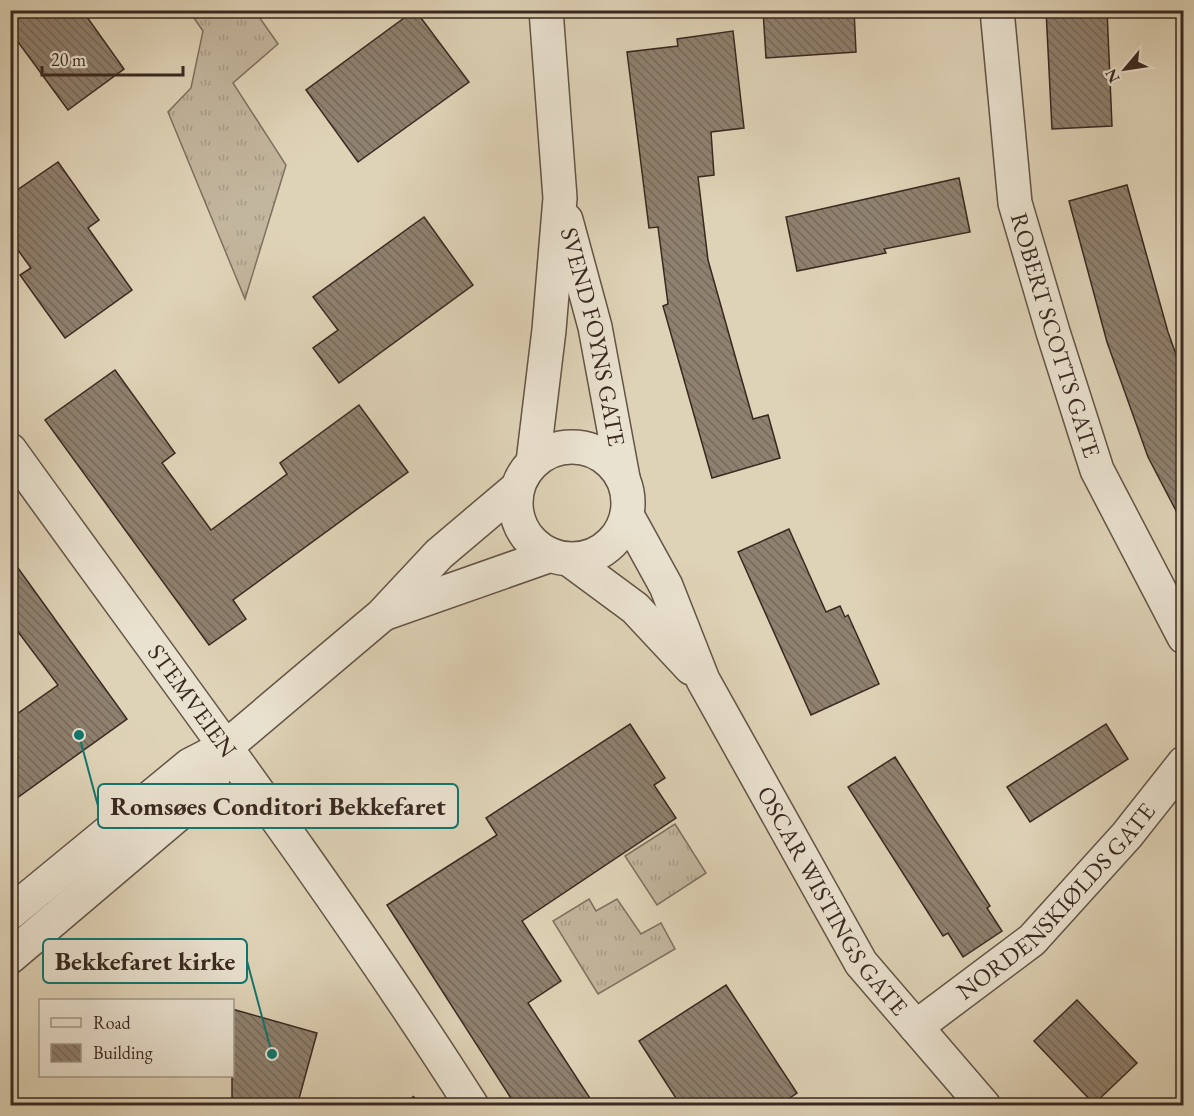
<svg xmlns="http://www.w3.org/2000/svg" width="1194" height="1116" font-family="'EB Garamond',serif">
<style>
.grass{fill:url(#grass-tufts);stroke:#7e7060;stroke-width:1.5}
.building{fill:url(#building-back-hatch);stroke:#392921;stroke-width:1.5}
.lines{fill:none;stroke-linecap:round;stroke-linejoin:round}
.minor-casing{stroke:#625446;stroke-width:36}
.tertiary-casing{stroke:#625446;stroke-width:36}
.path{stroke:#392921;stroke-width:4;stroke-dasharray:4.5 3;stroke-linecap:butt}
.minor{stroke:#eae2d0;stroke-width:33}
.tertiary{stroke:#eae2d0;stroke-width:33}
.labels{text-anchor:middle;stroke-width:4.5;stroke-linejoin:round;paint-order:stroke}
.street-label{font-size:24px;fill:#392921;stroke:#eae2d0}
.leader{fill:none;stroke:#0f766e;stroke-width:2}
.callout-dot{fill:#0f766e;stroke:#eae2d0;stroke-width:2}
.callout{fill:#eae2d0;stroke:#0f766e;stroke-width:2}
.callout-label{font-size:26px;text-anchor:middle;font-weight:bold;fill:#392921}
</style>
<defs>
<pattern id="grass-tufts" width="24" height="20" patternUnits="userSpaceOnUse" patternTransform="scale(1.5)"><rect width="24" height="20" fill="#c3b69e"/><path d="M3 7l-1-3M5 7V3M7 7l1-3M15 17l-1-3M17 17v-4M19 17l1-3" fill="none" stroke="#a89c88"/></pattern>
<pattern id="building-back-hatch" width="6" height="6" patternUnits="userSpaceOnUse" patternTransform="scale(1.5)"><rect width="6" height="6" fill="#8f816f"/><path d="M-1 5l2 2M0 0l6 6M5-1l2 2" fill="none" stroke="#766a5b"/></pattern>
</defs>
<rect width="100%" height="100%" fill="#dfd3b7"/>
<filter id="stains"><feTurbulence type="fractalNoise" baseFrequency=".00333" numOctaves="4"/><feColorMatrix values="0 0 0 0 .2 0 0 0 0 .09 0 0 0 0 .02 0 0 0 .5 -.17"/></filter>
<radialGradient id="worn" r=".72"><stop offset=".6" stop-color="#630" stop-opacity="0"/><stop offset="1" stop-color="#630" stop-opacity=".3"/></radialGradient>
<g class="grass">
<path d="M 189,11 L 261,11 L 257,14 L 278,44 L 233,83 L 286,165 L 245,299 L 168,112 L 191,88 L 203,31 Z"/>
<path d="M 675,824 L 706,873 L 657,905 L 625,856 Z"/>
<path d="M 589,899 L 596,911 L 617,899 L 641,934 L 661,923 L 675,949 L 598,994 L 553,921 Z"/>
</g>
<g class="building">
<path d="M 10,10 L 82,10 L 124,69 L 68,110 L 10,31 Z"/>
<path d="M 415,10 L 469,82 L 358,162 L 306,90 Z"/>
<path d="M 763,10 L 854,10 L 856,52 L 766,58 Z"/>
<path d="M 1046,10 L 1107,10 L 1112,126 L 1052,129 Z"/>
<path d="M 733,31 L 744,128 L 711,132 L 714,175 L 698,177 L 708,260 L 741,377 L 753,419 L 768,415 L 780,458 L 712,478 L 663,306 L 668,304 L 658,227 L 649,228 L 627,52 L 678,46 L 677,39 Z"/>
<path d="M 58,162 L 99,220 L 88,228 L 132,290 L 65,338 L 20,275 L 31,268 L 10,239 L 10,195 Z"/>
<path d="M 959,178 L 970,232 L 884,249 L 886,253 L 797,271 L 786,217 Z"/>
<path d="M 1127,185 L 1168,332 L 1184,377 L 1184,526 L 1148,457 L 1107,342 L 1069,201 Z"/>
<path d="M 424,217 L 473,285 L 339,383 L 313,348 L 338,330 L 313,297 Z"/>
<path d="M 115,370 L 175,453 L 162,463 L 211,530 L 287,474 L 280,463 L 359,405 L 408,472 L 233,600 L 246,619 L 209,645 L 45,420 Z"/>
<path d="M 789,529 L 826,612 L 840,606 L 845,617 L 848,615 L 879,684 L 811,715 L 738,552 Z"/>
<path d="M 10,557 L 127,719 L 10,803 L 10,719 L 58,685 L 10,621 Z"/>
<path d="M 630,724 L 665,778 L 654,785 L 676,818 L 522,921 L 561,981 L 528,1003 L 595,1106 L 516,1106 L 387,905 L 497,835 L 486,818 Z"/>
<path d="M 1106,724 L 1128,759 L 1030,822 L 1007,787 Z"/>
<path d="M 895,757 L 990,906 L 987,908 L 1002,931 L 963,957 L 948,933 L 943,936 L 848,787 Z"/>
<path d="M 726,985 L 797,1093 L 778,1106 L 681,1106 L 639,1041 Z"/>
<path d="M 1077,1000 L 1137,1063 L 1094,1104 L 1034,1041 Z"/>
<path d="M 232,1009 L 317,1033 L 297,1106 L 232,1106 Z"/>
</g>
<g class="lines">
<defs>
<g id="minor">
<path id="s1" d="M 997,10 L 1015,203 L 1053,332 L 1097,470 L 1184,637"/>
<path id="s2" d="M 10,450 C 166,667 328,880 472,1106"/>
<path id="s3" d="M 628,517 L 666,586 L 703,680 L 861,963 L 984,1106"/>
<path d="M 570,560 L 635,608 L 691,668"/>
<path id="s4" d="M 916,1027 L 1032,940 L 1127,835 L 1184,763"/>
</g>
<g id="tertiary">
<path id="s5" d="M 566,220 L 595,327 L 623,478"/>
<circle cx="572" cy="503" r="56"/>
<path d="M 533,462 L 549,330 L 560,198 L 546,10"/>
<path d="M 386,613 L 551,555"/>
<path d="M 10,913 L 190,765 L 227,746 L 382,615 L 439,554 L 517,488"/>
<path d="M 10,957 L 208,789 L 227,746"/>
</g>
</defs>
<use href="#minor" class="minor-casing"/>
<use href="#tertiary" class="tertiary-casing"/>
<path class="path" d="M 407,1106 L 416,1095"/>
<use href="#minor" class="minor"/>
<use href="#tertiary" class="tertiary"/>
</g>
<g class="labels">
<g class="street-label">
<text dy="8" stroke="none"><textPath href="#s1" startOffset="332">ROBERT SCOTTS GATE</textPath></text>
<text dy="8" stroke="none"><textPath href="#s5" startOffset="120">SVEND FOYNS GATE</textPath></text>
<text dy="8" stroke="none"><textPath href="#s2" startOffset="310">STEMVEIEN</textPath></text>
<text dy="8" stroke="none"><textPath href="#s3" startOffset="436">OSCAR WISTINGS GATE</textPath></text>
<text dy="8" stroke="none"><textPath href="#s4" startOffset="189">NORDENSKIØLDS GATE</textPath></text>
</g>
</g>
<path class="leader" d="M79 735L98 806M272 1054L247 961"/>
<g class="callout-dot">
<circle cx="79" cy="735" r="6"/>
<circle cx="272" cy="1054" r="6"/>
</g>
<g class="callout">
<rect x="98" y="784" width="360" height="44" rx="6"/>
<rect x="43" y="939" width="204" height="44" rx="6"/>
</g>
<g class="callout-label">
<text x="278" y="815">Romsøes Conditori Bekkefaret</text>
<text x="145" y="970">Bekkefaret kirke</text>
</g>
<rect width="1194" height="1116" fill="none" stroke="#dfd3b7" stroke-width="36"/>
<rect x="12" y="12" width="1170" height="1092" fill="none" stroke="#392921" stroke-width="3"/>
<rect x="18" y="18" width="1158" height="1080" fill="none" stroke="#392921" stroke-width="1.5"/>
<rect x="39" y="999" width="195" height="78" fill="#eae2d0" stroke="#a3988a" stroke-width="1.5"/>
<rect x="51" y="1018" width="30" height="9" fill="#eae2d0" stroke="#a3988a" stroke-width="1.5"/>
<text x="93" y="1029" font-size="18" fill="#392921">Road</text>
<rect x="51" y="1044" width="30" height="18" fill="url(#building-back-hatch)" stroke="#a3988a" stroke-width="1.5"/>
<text x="93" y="1059" font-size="18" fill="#392921">Building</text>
<g transform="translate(1125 69) rotate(241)" stroke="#eae2d0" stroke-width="4.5" paint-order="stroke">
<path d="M0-4.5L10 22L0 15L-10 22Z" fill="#392921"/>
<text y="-9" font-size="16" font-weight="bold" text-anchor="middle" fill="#392921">N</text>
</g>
<path d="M42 66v9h141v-9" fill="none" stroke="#392921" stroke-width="3"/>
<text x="51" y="66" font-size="18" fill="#392921" stroke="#eae2d0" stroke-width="4.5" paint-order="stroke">20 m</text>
<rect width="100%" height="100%" filter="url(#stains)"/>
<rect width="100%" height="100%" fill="url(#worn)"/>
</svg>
